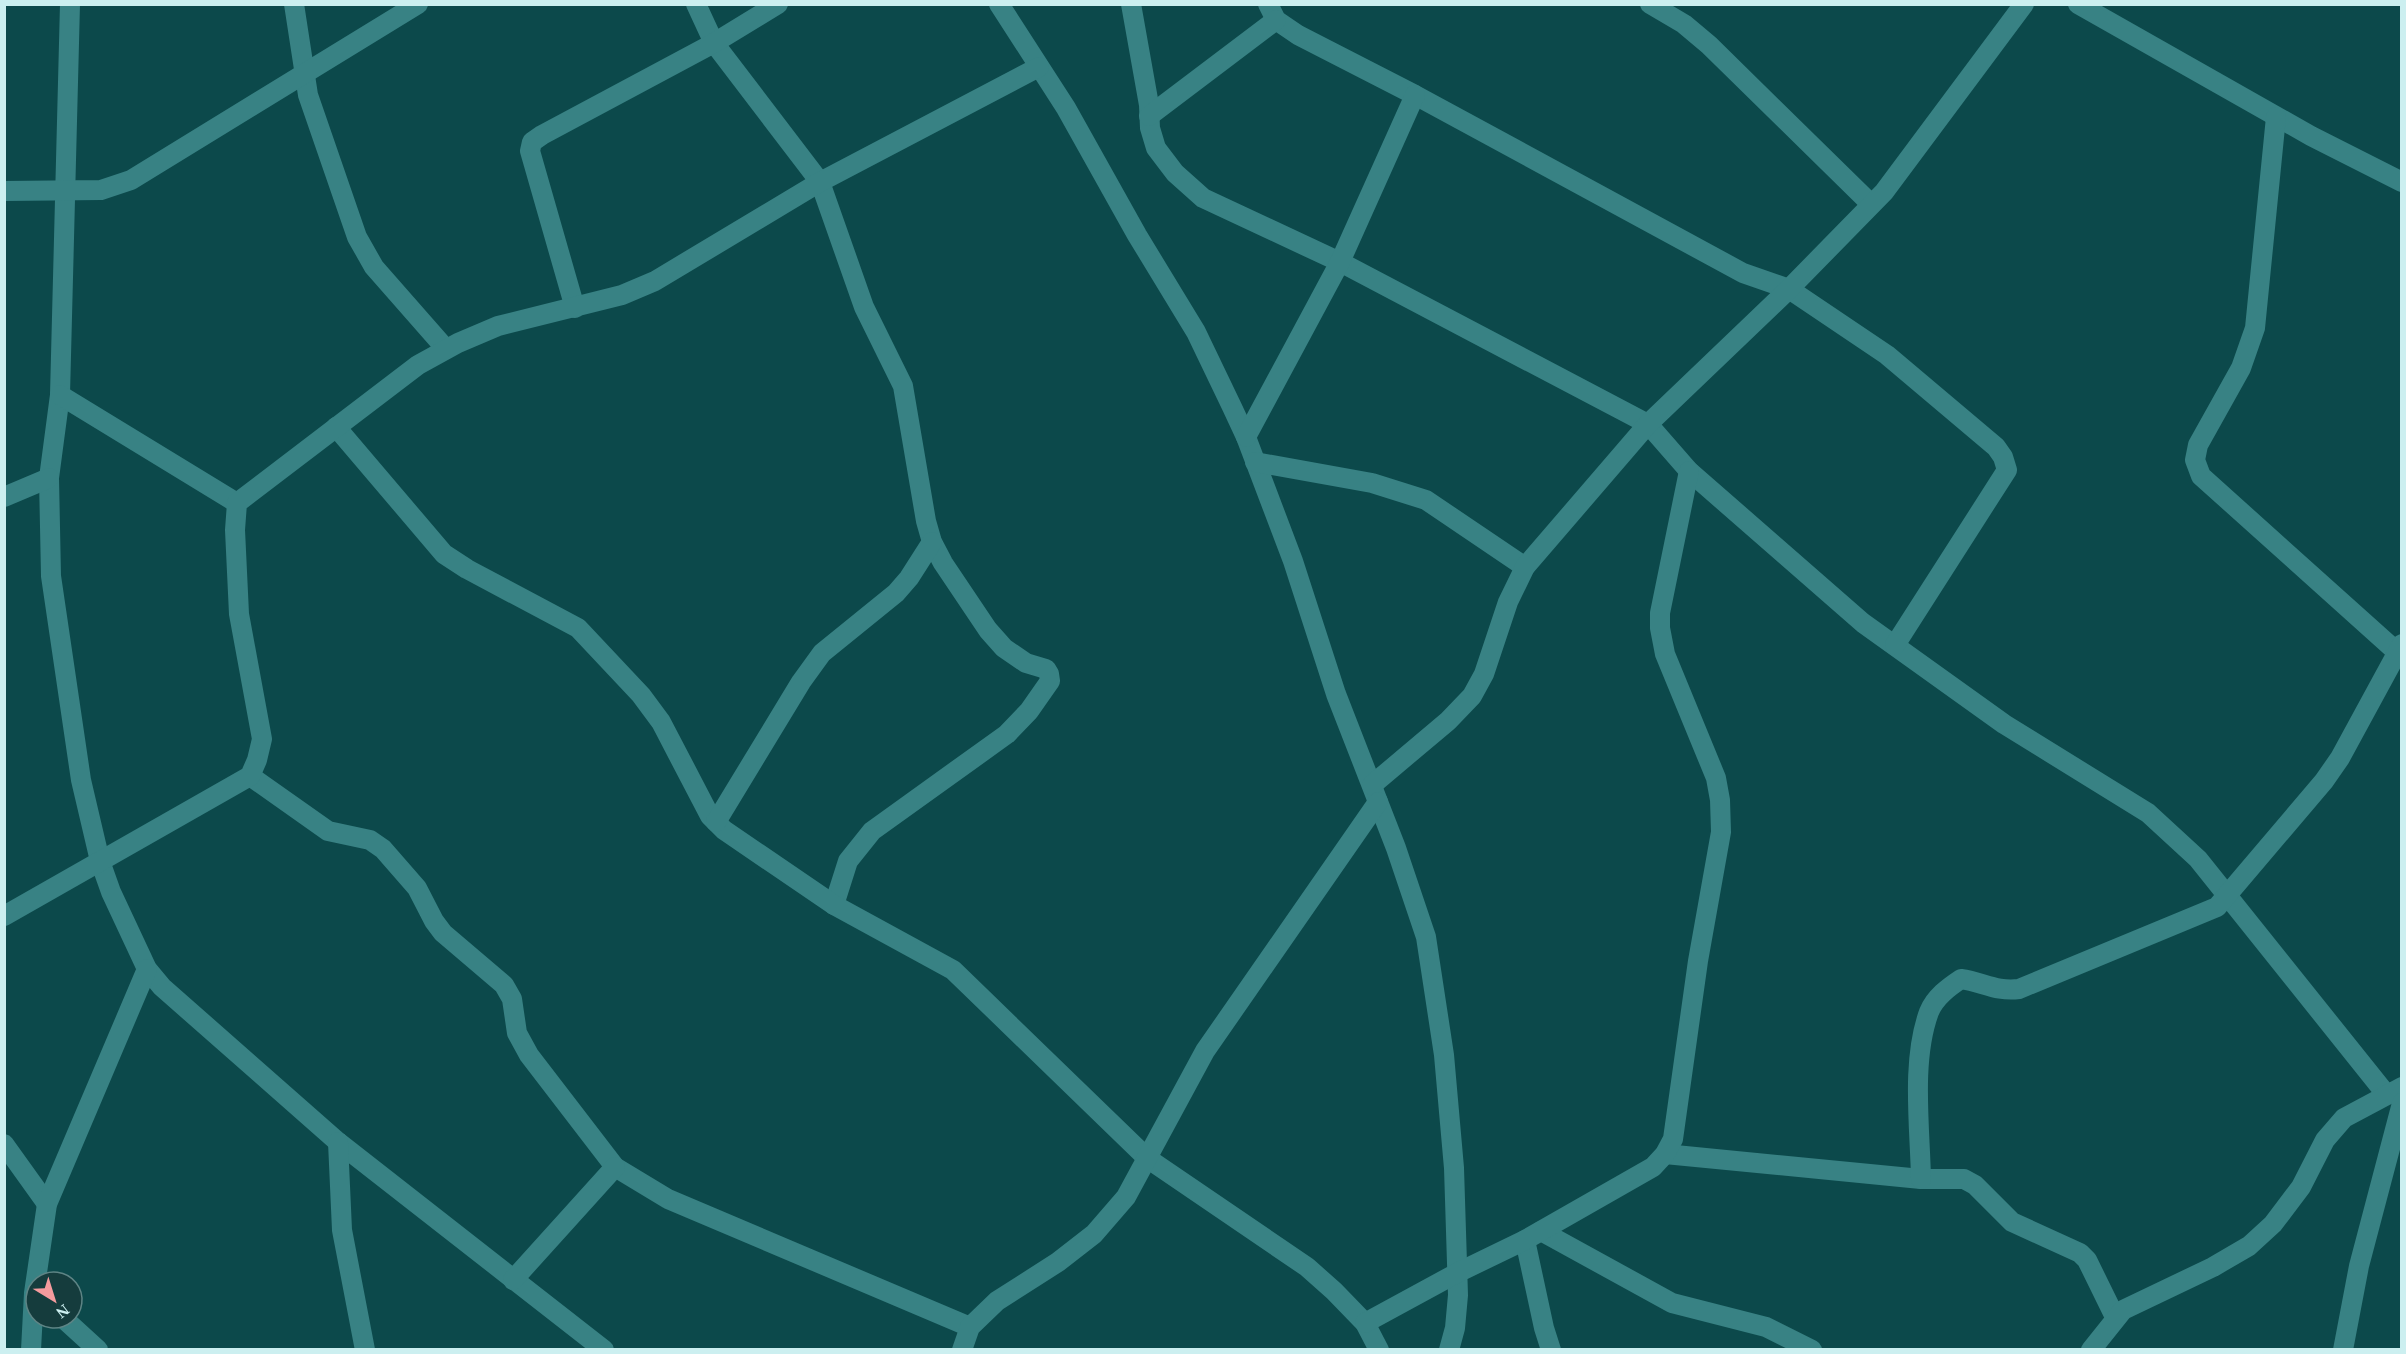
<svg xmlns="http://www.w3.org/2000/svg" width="2406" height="1354" font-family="'Times New Roman',serif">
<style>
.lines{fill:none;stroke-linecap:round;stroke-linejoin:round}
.minor{stroke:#388284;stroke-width:20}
</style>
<rect width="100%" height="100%" fill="#0c494b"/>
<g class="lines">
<g class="minor">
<path d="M 70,4 L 60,395 L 49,478 L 51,576 L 81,780 L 100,861 L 111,892 L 147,969 L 162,987 L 338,1142 L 604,1350"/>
<path d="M 294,4 L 308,95 L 357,237 L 374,267 L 446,349"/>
<path d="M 696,4 L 714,43 L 820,182 L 864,307 L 903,386 L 926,521 L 932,542 L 943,563 L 988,630 L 1004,648 L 1026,663 L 1046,669 L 1049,674 L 1050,681 L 1029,711 L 1007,734 L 872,831 L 848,861 L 834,905"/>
<path d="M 999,4 L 1066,108 L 1137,235 L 1196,332 L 1232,407 L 1246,437 L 1293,561 L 1336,694 L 1396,848 L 1426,937 L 1444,1055 L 1454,1168 L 1458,1295 L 1455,1328 L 1449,1350"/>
<path d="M 1131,4 L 1149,105 L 1150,128 L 1156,148 L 1175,173 L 1203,198 L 1340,262 L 1648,424 L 1689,471 L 1863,623 L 2004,724 L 2148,813 L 2198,859 L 2386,1094"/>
<path d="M 1268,4 L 1276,20 L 1298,35 L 1415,95 L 1743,273 L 1789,289 L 1887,355 L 1996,447 L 2003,457 L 2007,470 L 1895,645"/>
<path d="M 1650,4 L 1684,24 L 1709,45 L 1871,204"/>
<path d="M 2078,4 L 2311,136 L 2402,182"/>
<path d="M 1149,116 L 1276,20"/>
<path d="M 2276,117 L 2255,328 L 2241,368 L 2198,445 L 2195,460 L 2201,476 L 2397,652"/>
<path d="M 4,191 L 101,190 L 131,180 L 418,4"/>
<path d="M 575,308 L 530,151 L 532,142 L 542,135 L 714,43 L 778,4"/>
<path d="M 60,395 L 237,503"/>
<path d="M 336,427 L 444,554 L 467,569 L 578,628 L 641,695 L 661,722 L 710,816 L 724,830 L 834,905 L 953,970 L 1147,1158 L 1307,1267 L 1334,1291 L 1365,1323 L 1379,1350"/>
<path d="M 1246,437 L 1340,262 L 1415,95"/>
<path d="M 1255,462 L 1372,483 L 1426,500 L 1525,567"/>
<path d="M 4,497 L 49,478"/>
<path d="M 250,776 L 328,831 L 370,840 L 383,849 L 417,888 L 434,921 L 443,933 L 504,985 L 512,999 L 517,1033 L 529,1055 L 615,1167 L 668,1199 L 970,1327"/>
<path d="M 1372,785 L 1448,721 L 1472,696 L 1484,674 L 1508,602 L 1525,567 L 1648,424 L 1789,289 L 1884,192 L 2024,4"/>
<path d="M 716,822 L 801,682 L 822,653 L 896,593 L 909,578 L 932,542"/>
<path d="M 4,916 L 250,776 L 257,760 L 262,739 L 239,614 L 235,530 L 237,503 L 418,365 L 458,343 L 498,326 L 622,295 L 655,281 L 820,182 L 1039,67"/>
<path d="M 338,1142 L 342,1230 L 365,1350"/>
<path d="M 4,1144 L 47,1204"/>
<path d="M 1665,1154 L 1921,1179 L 1964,1179 L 1975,1185 L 2012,1222 L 2080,1253 L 2087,1260 L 2115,1317"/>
<path d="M 1921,1179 C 1920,1127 1911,1061 1929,1012 C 1935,997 1949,987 1961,979 C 1983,982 1996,992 2019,989 L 2217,907 L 2324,781 L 2340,758 L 2402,644"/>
<path d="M 1541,1231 L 1672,1303 L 1766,1327 L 1812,1350"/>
<path d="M 1525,1240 L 1544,1328 L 1551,1350"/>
<path d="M 513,1280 L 615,1167"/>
<path d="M 63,1318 L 98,1350"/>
<path d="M 1365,1323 L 1457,1273 L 1525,1240 L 1653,1167 L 1665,1154 L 1673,1139 L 1698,961 L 1721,832 L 1720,800 L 1716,778 L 1665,654 L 1660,628 L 1660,613 L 1689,471"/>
<path d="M 31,1350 L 34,1293 L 47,1204 L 147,969"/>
<path d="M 962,1350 L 970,1327 L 997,1301 L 1058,1262 L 1094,1234 L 1126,1197 L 1205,1051 L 1378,802"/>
<path d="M 2091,1350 L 2123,1310 L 2213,1267 L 2249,1246 L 2273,1224 L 2301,1187 L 2325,1140 L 2344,1118 L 2402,1087"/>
<path d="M 2343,1350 L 2359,1266 L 2402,1103"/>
</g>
</g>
<rect width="2406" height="1354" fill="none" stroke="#cceff0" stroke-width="12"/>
<g transform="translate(54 1300) rotate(142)"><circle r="28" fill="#153c3d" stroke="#5e8485" stroke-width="1.5"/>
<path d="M0-4.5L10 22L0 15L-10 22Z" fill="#f59b9e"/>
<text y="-9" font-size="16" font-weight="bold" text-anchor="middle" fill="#cceff0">N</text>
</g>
</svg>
